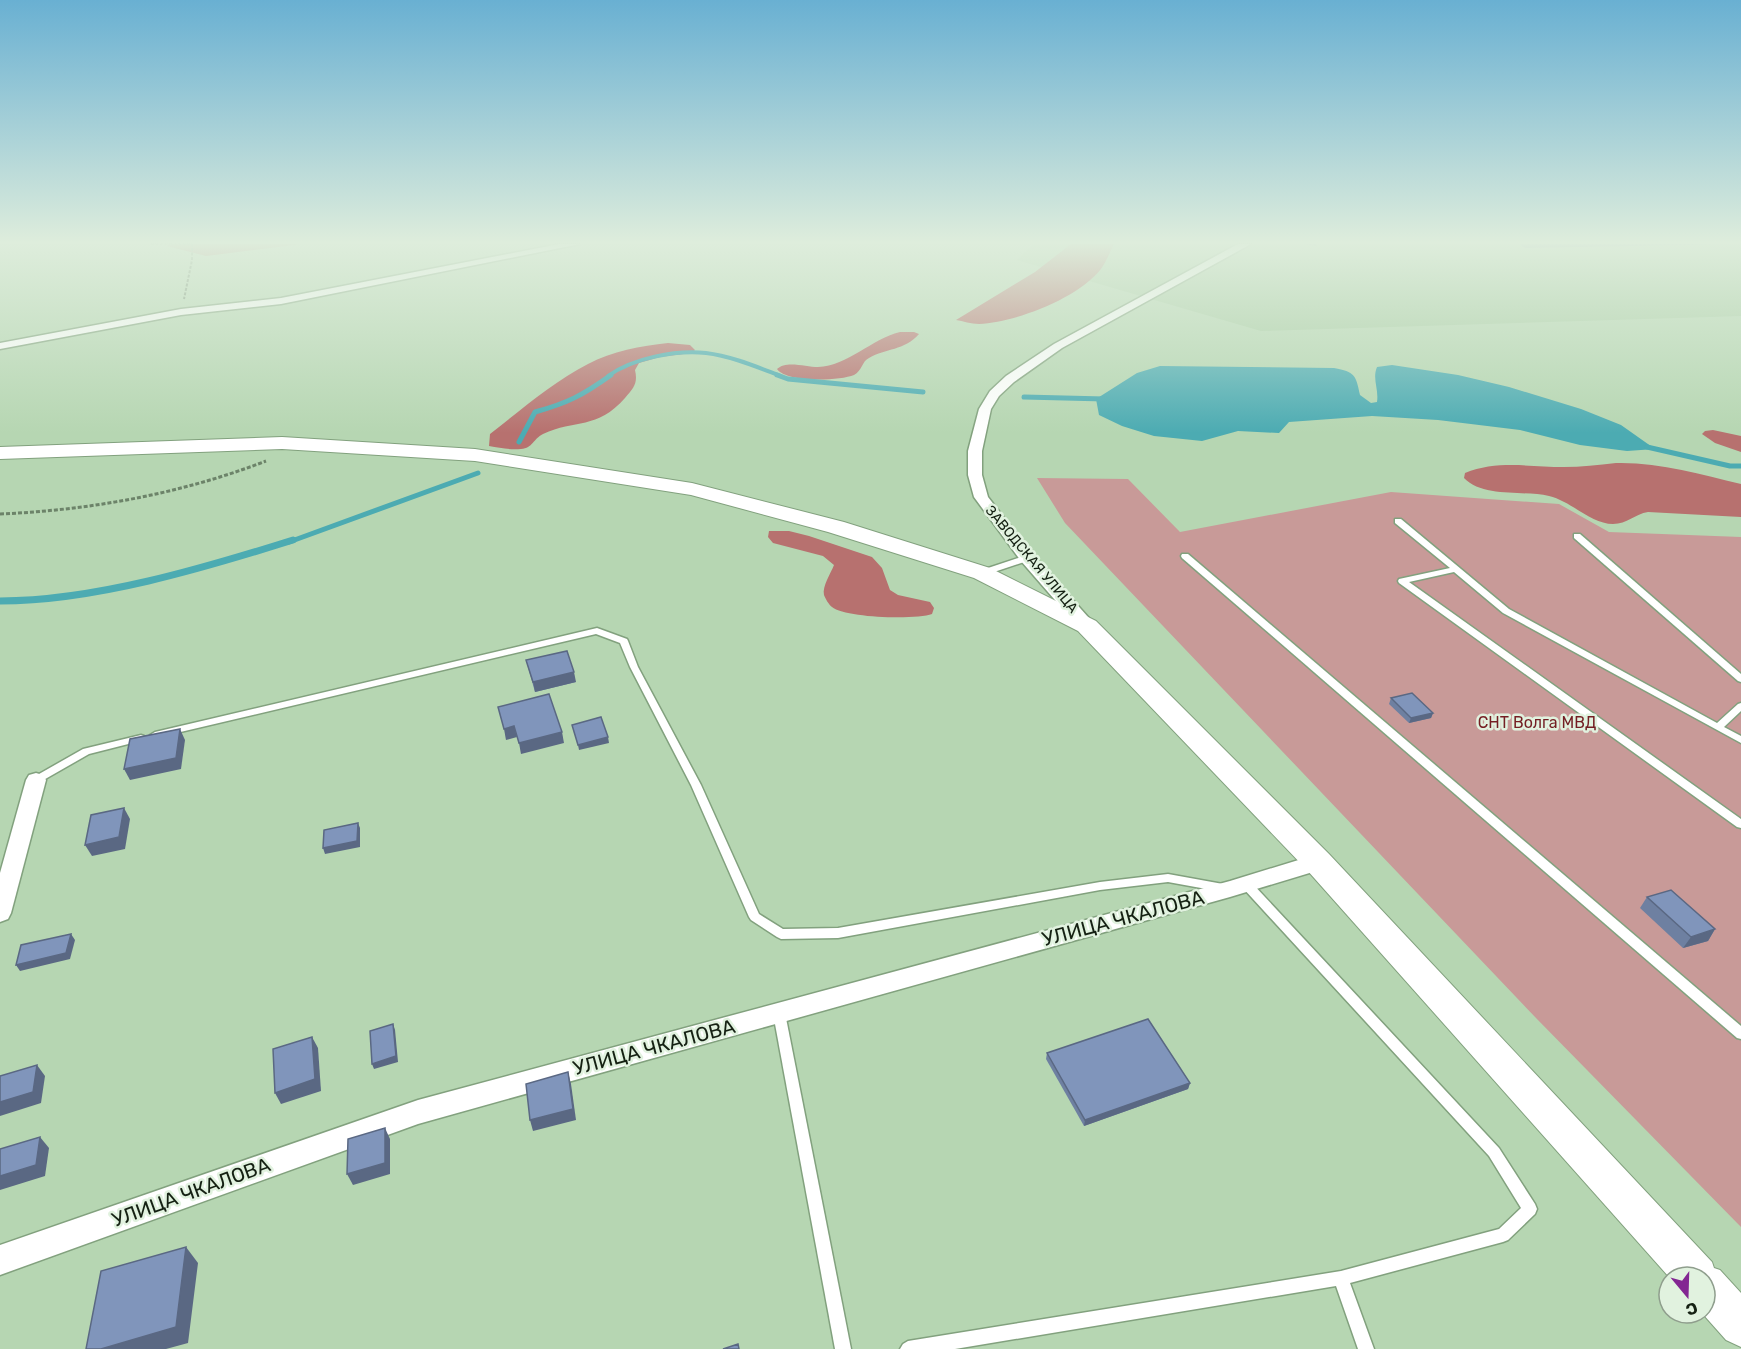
<svg xmlns="http://www.w3.org/2000/svg" width="1741" height="1349" font-family="Rubik,sans-serif">
<style>
.built{fill:#a8cca3}
.green{fill:#c89a98}
.forest{fill:#b7716f}
.water{fill:#4cabb2}
.lines{fill:none;stroke-linecap:round;stroke-linejoin:round}
.stream-far2{stroke:#4cabb2;stroke-width:4}
.stream-far1{stroke:#4cabb2;stroke-width:5}
.stream{stroke:#4cabb2;stroke-width:7}
.lane-casing{stroke:#82a17e;stroke-width:3}
.street-casing{stroke:#82a17e;stroke-width:3}
.secondary-casing{stroke:#82a17e;stroke-width:2}
.path-far1{stroke:#6c8369;stroke-width:2;stroke-dasharray:3 1.5;stroke-linecap:butt}
.path{stroke:#6c8369;stroke-width:3;stroke-dasharray:4 2;stroke-linecap:butt}
.lane{fill:#fff;fill-rule:evenodd}
.street{fill:#fff;fill-rule:evenodd}
.secondary{fill:#fff;fill-rule:evenodd}
.wall{fill:#6e80a1}
.shaded-wall{fill:#5a6883}
.building{fill:#8095bb;stroke:#5a6883;stroke-width:1.5}
.labels{text-anchor:middle;stroke-width:5;stroke-linejoin:round;paint-order:stroke}
.far-street-label{font-size:14px;fill:#152113;stroke:#e1f2df}
.park-label{font-size:16px;fill:#741e23;stroke:#e1f2df}
.near-street-label{font-size:20px;fill:#152113;stroke:#e1f2df}
</style>
<rect width="100%" height="100%" fill="#b6d6b2"/>
<path class="built" d="M 1033,244 L 1741,244 L 1741,316 L 1261,331 L 1017,260 Z"/>
<path class="green" d="M 1037,478 L 1128,479 L 1180,532 L 1391,492 L 1559,504 L 1609,532 L 1741,537 L 1741,1227 L 1536,1018 L 1065,523 Z"/>
<g class="forest">
<path d="M 171,244 L 302,244 L 206,256 L 167,246 Z"/>
<path d="M 1071,244 L 1114,244 C 1110,252 1106,262 1101,269 C 1077,299 1016,322 979,324 C 971,324 963,321 956,320 L 1035,272 Z"/>
<path d="M 900,332 L 914,332 L 919,334 C 904,351 886,348 869,358 C 862,361 862,371 854,375 C 839,381 787,383 777,369 C 786,360 806,367 818,367 C 848,366 871,339 900,332 Z"/>
<path d="M 668,343 L 690,345 L 695,350 L 692,353 L 660,357 L 639,363 L 635,370 C 638,383 634,388 625,398 C 597,430 575,419 543,434 C 533,439 533,448 521,449 C 510,450 500,448 489,446 L 490,434 C 521,410 553,382 588,364 C 612,351 641,346 668,343 Z"/>
<path d="M 1713,430 L 1741,436 L 1741,452 L 1715,443 L 1702,434 L 1705,431 Z"/>
<path d="M 1616,463 C 1659,462 1700,474 1741,484 L 1741,517 L 1648,512 C 1635,514 1627,524 1613,524 C 1591,524 1571,501 1549,496 C 1524,490 1483,498 1464,478 L 1465,473 C 1497,460 1530,467 1564,467 C 1581,467 1598,465 1616,463 Z"/>
<path d="M 769,531 L 789,531 L 809,536 L 872,557 L 882,568 L 890,590 L 898,595 L 930,602 L 934,608 L 932,614 C 916,620 845,618 832,607 C 829,605 825,598 824,595 C 822,586 831,573 834,565 L 823,556 L 773,543 L 768,537 Z"/>
</g>
<path class="water" d="M 1392,365 L 1458,375 L 1509,387 L 1581,409 L 1621,425 L 1655,449 L 1627,451 L 1580,445 L 1520,430 L 1438,420 L 1372,416 L 1289,422 L 1279,433 L 1238,431 L 1202,441 L 1154,436 L 1122,426 L 1099,415 L 1096,399 L 1137,373 L 1160,366 L 1334,368 C 1355,372 1356,375 1360,395 L 1371,403 L 1377,402 C 1379,389 1372,379 1377,367 Z"/>
<g class="lines">
<path class="stream-far2" d="M 608,376 C 633,358 675,350 706,353 C 731,356 757,367 781,376"/>
<g class="stream-far1">
<path d="M 777,375 L 788,379 L 923,392"/>
<path d="M 1024,397 L 1105,399"/>
<path d="M 519,442 L 535,412 C 568,403 583,395 611,375"/>
<path d="M 1647,447 L 1730,466 L 1741,466"/>
<path d="M 289,542 L 478,473"/>
</g>
<path class="stream" d="M 0,601 C 94,601 204,568 293,540"/>
<defs>
<g id="lane">
<path d="M 1395,519 L 1401,519 L 1509,609 L 1717,723 L 1738,704 L 1741,703 L 1741,711 L 1724,727 L 1741,736 L 1741,743 L 1503,613 L 1454,572 L 1409,582 L 1741,819 L 1741,828 L 1737,827 L 1399,583 L 1398,581 L 1399,579 L 1450,568 L 1395,523 Z"/>
<path d="M 1574,534 L 1580,534 L 1741,674 L 1741,682 L 1738,681 L 1574,538 Z"/>
<path d="M 1182,554 L 1188,554 L 1741,1026 L 1741,1039 L 1737,1038 L 1182,558 L 1181,556 Z"/>
<path d="M 1024,556 L 1027,556 L 1031,558 L 1030,560 L 985,575 L 979,575 L 978,573 L 979,571 Z"/>
<path d="M 597,628 L 627,639 L 628,641 L 638,667 L 701,785 L 759,914 L 783,929 L 838,928 L 1100,882 L 1168,874 L 1223,884 L 1227,885 L 1229,888 L 1227,891 L 1223,892 L 1168,882 L 1100,890 L 838,938 L 781,939 L 777,937 L 751,920 L 749,917 L 691,785 L 630,667 L 620,643 L 596,634 L 155,738 L 150,735 L 155,732 Z"/>
<path d="M 141,735 L 144,736 L 146,738 L 144,740 L 89,754 L 40,782 L 32,782 L 31,780 L 32,778 L 83,749 Z"/>
<path d="M 1246,880 L 1250,881 L 1499,1148 L 1535,1204 L 1537,1209 L 1535,1214 L 1508,1240 L 1503,1242 L 1350,1283 L 1374,1349 L 1358,1349 L 1336,1286 L 955,1349 L 900,1349 L 903,1344 L 908,1341 L 1341,1271 L 1499,1229 L 1521,1208 L 1489,1156 L 1242,887 L 1240,884 L 1242,881 Z"/>
<path d="M 779,1008 L 783,1009 L 785,1013 L 851,1349 L 835,1349 L 773,1013 L 775,1009 Z"/>
</g>
<g id="street">
<path d="M 559,244 L 580,244 L 281,304 L 181,315 L 0,349 L 0,343 L 181,309 L 281,298 Z"/>
<path d="M 1238,244 L 1251,244 L 1062,348 L 1014,382 L 999,396 L 991,409 L 982,451 L 982,475 L 988,497 L 1033,555 L 1096,626 L 1093,630 L 1081,630 L 1021,561 L 974,497 L 968,475 L 968,451 L 979,409 L 990,391 L 1006,376 L 1054,344 Z"/>
<path d="M 36,773 L 43,775 L 46,780 L 11,913 L 8,919 L 0,922 L 0,873 L 26,780 L 29,775 Z"/>
<path d="M 1318,854 L 1326,856 L 1329,862 L 1326,868 L 1230,897 L 418,1124 L 0,1275 L 0,1245 L 418,1100 L 1230,881 Z"/>
</g>
<path id="secondary" d="M 282,437 L 475,449 L 692,483 L 844,522 L 990,568 L 1096,621 L 1329,854 L 1712,1262 L 1714,1268 L 1720,1270 L 1741,1293 L 1741,1347 L 1726,1340 L 1702,1313 L 1705,1313 L 1705,1277 L 1669,1277 L 1307,870 L 1078,631 L 974,578 L 828,532 L 691,495 L 475,461 L 282,449 L 0,459 L 0,447 Z"/>
</defs>
<use href="#lane" class="lane-casing"/>
<use href="#street" class="street-casing"/>
<use href="#secondary" class="secondary-casing"/>
<path class="path-far1" d="M 151,244 L 192,244 L 192,260 L 184,299"/>
<path class="path" d="M 0,514 C 91,510 180,494 266,461"/>
<use href="#lane" class="lane"/>
<use href="#street" class="street"/>
<use href="#secondary" class="secondary"/>
</g>
<g class="wall">
<path d="M 1303,244 L 1318,244 L 1316,246 Z"/>
<path d="M 1519,244 L 1741,244 L 1525,248 Z"/>
<path d="M 526,660 L 576,682 L 535,692 Z"/>
<path d="M 1391,698 L 1433,713 L 1431,718 L 1409,723 L 1389,704 Z"/>
<path d="M 1647,897 L 1715,929 L 1708,941 L 1683,948 L 1640,908 Z"/>
<path d="M 1047,1053 L 1190,1083 L 1188,1089 L 1084,1126 L 1046,1059 Z"/>
</g>
<g class="shaded-wall">
<path d="M 574,672 L 576,682 L 535,692 L 533,682 Z"/>
<path d="M 1433,713 L 1431,718 L 1409,723 L 1411,718 Z"/>
<path d="M 514,726 L 517,737 L 506,740 L 504,729 Z"/>
<path d="M 180,729 L 185,740 L 181,769 L 130,780 L 124,769 Z"/>
<path d="M 562,732 L 564,743 L 521,754 L 519,743 Z"/>
<path d="M 608,737 L 609,743 L 579,750 L 578,745 Z"/>
<path d="M 124,808 L 130,819 L 125,849 L 92,856 L 85,845 Z"/>
<path d="M 358,823 L 360,828 L 360,847 L 325,854 L 323,848 Z"/>
<path d="M 1715,929 L 1708,941 L 1683,948 L 1691,937 Z"/>
<path d="M 71,934 L 75,940 L 70,959 L 20,971 L 16,965 Z"/>
<path d="M 393,1024 L 395,1030 L 398,1062 L 374,1069 L 372,1064 Z"/>
<path d="M 312,1037 L 318,1048 L 321,1091 L 281,1104 L 275,1093 Z"/>
<path d="M 37,1065 L 45,1076 L 41,1103 L 0,1116 L 0,1102 Z"/>
<path d="M 568,1072 L 571,1084 L 576,1120 L 533,1131 L 530,1120 Z"/>
<path d="M 1190,1083 L 1188,1089 L 1084,1126 L 1085,1120 Z"/>
<path d="M 385,1128 L 390,1139 L 390,1174 L 353,1185 L 347,1174 Z"/>
<path d="M 40,1137 L 49,1148 L 45,1176 L 0,1190 L 0,1176 Z"/>
<path d="M 186,1247 L 198,1263 L 188,1343 L 166,1349 L 101,1349 Z"/>
</g>
<g class="building">
<path d="M 567,651 L 574,672 L 533,682 L 526,660 Z"/>
<path d="M 1412,693 L 1433,713 L 1411,718 L 1391,698 Z"/>
<path d="M 549,694 L 562,732 L 519,743 L 514,726 L 504,729 L 498,707 Z"/>
<path d="M 601,717 L 608,737 L 578,745 L 572,725 Z"/>
<path d="M 180,729 L 176,758 L 124,769 L 130,739 Z"/>
<path d="M 124,808 L 119,837 L 85,845 L 91,815 Z"/>
<path d="M 358,823 L 357,841 L 323,848 L 324,830 Z"/>
<path d="M 1671,890 L 1715,929 L 1691,937 L 1647,897 Z"/>
<path d="M 71,934 L 66,953 L 16,965 L 21,945 Z"/>
<path d="M 1148,1019 L 1190,1083 L 1085,1120 L 1047,1053 Z"/>
<path d="M 393,1024 L 396,1056 L 372,1064 L 370,1031 Z"/>
<path d="M 312,1037 L 315,1079 L 275,1093 L 273,1049 Z"/>
<path d="M 37,1065 L 33,1092 L 0,1102 L 0,1076 Z"/>
<path d="M 568,1072 L 573,1109 L 530,1120 L 526,1084 Z"/>
<path d="M 385,1128 L 385,1163 L 347,1174 L 348,1139 Z"/>
<path d="M 40,1137 L 36,1165 L 0,1176 L 0,1149 Z"/>
<path d="M 186,1247 L 176,1327 L 101,1349 L 86,1349 L 101,1271 Z"/>
<path d="M 738,1344 L 739,1349 L 723,1349 Z"/>
</g>
<linearGradient id="sky" x2="0" y2="1"><stop stop-color="#69b0d2"/><stop offset="0.56" stop-color="#deeddc"/><stop offset="1" stop-color="#deeddc" stop-opacity="0"/></linearGradient>
<rect width="1741" height="433" fill="url(#sky)"/>
<g class="labels">
<g class="far-street-label">
<text transform="translate(1032 559) rotate(50)" y="5">ЗАВОДСКАЯ УЛИЦА</text>
</g>
<g class="park-label">
<text x="1537" y="728">СНТ Волга МВД</text>
</g>
<g class="near-street-label">
<text transform="translate(1123 918) rotate(-15)" y="7">УЛИЦА ЧКАЛОВА</text>
<text transform="translate(654 1047) rotate(-15)" y="7">УЛИЦА ЧКАЛОВА</text>
<text transform="translate(191 1192) rotate(-20)" y="7">УЛИЦА ЧКАЛОВА</text>
</g>
</g>
<g transform="translate(1687 1295) rotate(161)"><circle r="28" fill="#e1f2df" stroke="#8f9e8d" stroke-width="1.5"/>
<path d="M0-4.5L10 22L0 15L-10 22Z" fill="#832792"/>
<text y="-9" font-size="16" font-weight="bold" text-anchor="middle" fill="#152113">С</text>
</g>
</svg>
